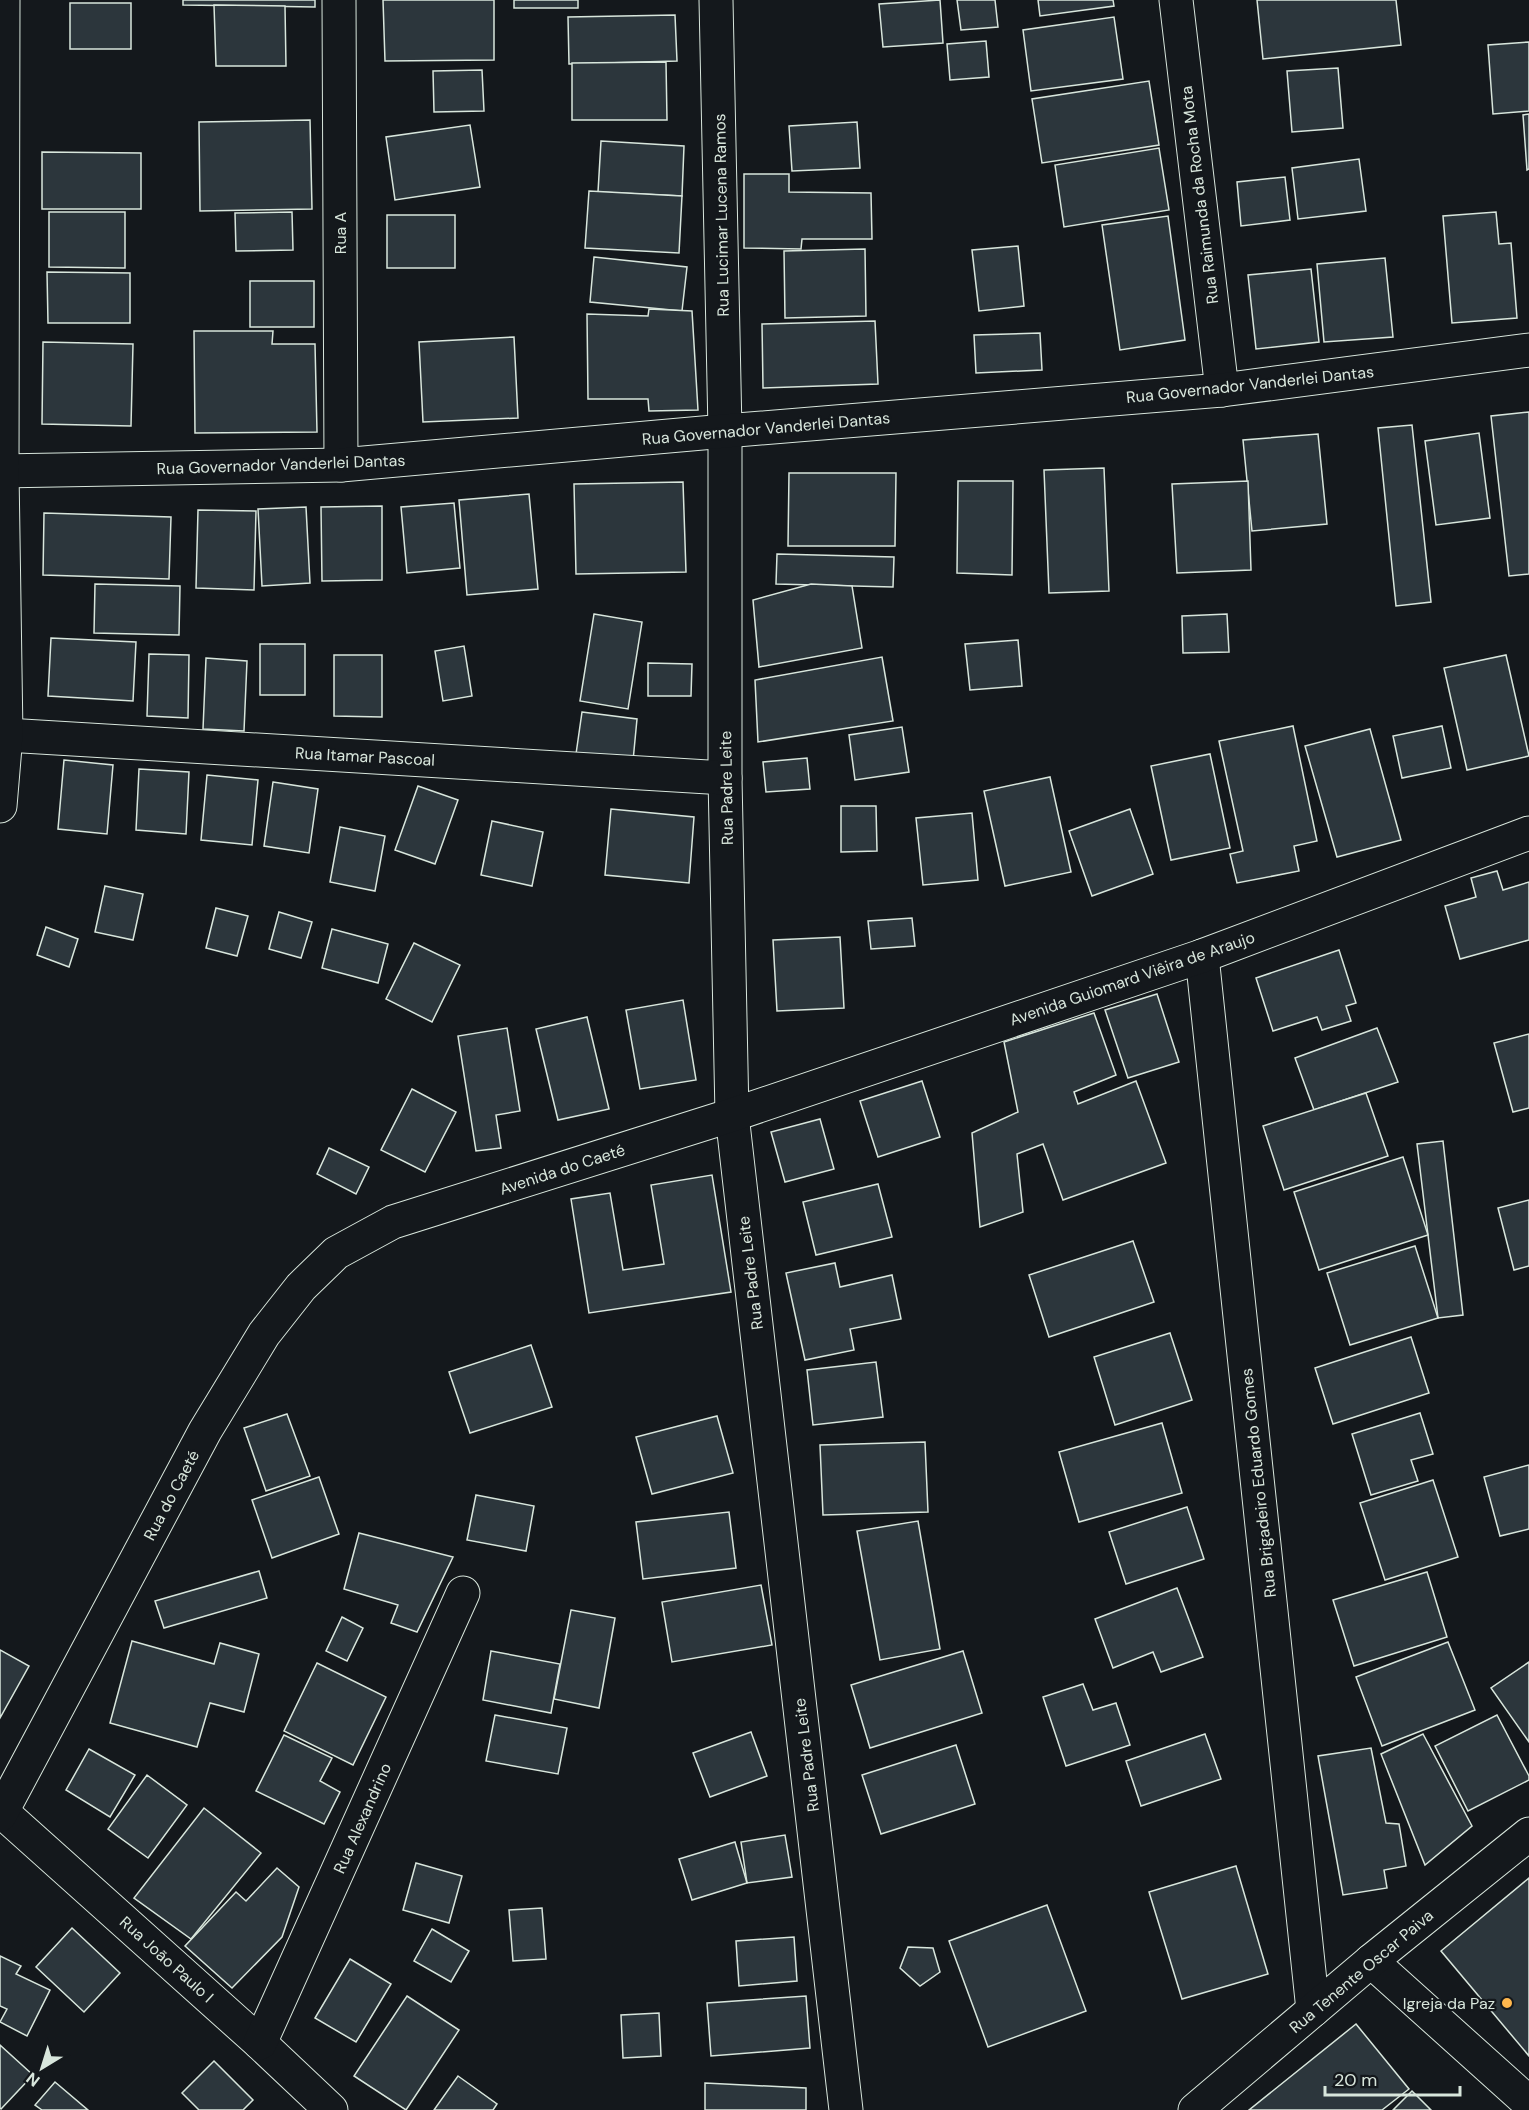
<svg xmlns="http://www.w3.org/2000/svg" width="1529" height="2110" font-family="'DM Sans',sans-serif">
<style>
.building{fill:#2c363c;stroke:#d8e6dc;stroke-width:1.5}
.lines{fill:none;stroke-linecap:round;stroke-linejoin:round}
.street-casing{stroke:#d8e6dc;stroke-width:35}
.secondary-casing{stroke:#d8e6dc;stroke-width:35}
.street{stroke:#14181c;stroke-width:33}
.secondary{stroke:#14181c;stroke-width:33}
.poi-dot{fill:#ffb74d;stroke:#14181c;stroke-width:2}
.labels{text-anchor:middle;stroke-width:4.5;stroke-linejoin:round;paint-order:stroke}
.street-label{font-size:16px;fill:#d8e6dc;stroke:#14181c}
.poi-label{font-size:16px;fill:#d8e6dc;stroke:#14181c;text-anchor:end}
</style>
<rect width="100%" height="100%" fill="#14181c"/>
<g class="building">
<path d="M 183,0 L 315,0 L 315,7 L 183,5 Z"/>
<path d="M 383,0 L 494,0 L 494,60 L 385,61 Z"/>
<rect x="514" y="0" width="64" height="8"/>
<path d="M 940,0 L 943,43 L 883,47 L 879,4 Z"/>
<path d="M 957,0 L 995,0 L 998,27 L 961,30 Z"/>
<path d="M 1038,0 L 1113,0 L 1114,6 L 1040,16 Z"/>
<path d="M 1257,0 L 1396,0 L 1401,45 L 1263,59 Z"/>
<rect x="70" y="3" width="61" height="46"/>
<path d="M 214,5 L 285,6 L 286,66 L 216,66 Z"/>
<path d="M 675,15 L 677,61 L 569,64 L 568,17 Z"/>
<path d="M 1114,17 L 1123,79 L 1031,91 L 1023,30 Z"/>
<path d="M 986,41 L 989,77 L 950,80 L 947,44 Z"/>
<path d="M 1529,42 L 1529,111 L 1493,114 L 1488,45 Z"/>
<path d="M 666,62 L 667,120 L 572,120 L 572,63 Z"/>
<path d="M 1338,68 L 1343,128 L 1292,132 L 1287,71 Z"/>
<path d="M 482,70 L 484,111 L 434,112 L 433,71 Z"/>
<path d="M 1149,81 L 1159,145 L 1042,163 L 1032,99 Z"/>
<path d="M 1529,114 L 1529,169 L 1527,170 L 1523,115 Z"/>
<path d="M 310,120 L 312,209 L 200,211 L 199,122 Z"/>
<path d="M 857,122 L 860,168 L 792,171 L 789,126 Z"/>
<path d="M 470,125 L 480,187 L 395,200 L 386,137 Z"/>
<path d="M 601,141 L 684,146 L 682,196 L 598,192 Z"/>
<path d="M 1159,148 L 1169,210 L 1064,227 L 1055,165 Z"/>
<path d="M 42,152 L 141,153 L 141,209 L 42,209 Z"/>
<path d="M 1359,159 L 1366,211 L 1298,219 L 1292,168 Z"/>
<path d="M 744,174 L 789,174 L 789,192 L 871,193 L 872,239 L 802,239 L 801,249 L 744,248 Z"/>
<path d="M 1285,177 L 1290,220 L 1241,226 L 1237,182 Z"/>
<path d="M 589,191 L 682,196 L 679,253 L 585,248 Z"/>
<path d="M 49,212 L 125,212 L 125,268 L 49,267 Z"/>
<path d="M 292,212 L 293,250 L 236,251 L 235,213 Z"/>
<path d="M 1496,212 L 1499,244 L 1511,243 L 1517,318 L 1452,323 L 1443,216 Z"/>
<rect x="387" y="215" width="68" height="53"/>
<path d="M 1168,216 L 1185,340 L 1120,350 L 1102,225 Z"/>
<path d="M 1018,246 L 1024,306 L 979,311 L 972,250 Z"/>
<path d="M 865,249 L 866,316 L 785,318 L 784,251 Z"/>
<path d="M 594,257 L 687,267 L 682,311 L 590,302 Z"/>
<path d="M 1385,258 L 1393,337 L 1324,342 L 1317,264 Z"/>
<path d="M 1311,269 L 1319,342 L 1256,349 L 1248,275 Z"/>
<path d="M 47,272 L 130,273 L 130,323 L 48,323 Z"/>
<rect x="250" y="281" width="64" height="46"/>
<path d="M 649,309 L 692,311 L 698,410 L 649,411 L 648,399 L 588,399 L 587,314 L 648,316 Z"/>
<path d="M 875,321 L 878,384 L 763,388 L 762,324 Z"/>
<path d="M 194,331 L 273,331 L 272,344 L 315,344 L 317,432 L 195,433 Z"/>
<path d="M 1040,333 L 1042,370 L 976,373 L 974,335 Z"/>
<path d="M 514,337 L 518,418 L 423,422 L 419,342 Z"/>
<path d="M 43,342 L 133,344 L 131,426 L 42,424 Z"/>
<path d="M 1529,412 L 1529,574 L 1509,576 L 1491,416 Z"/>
<path d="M 1412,425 L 1431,602 L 1396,606 L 1378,428 Z"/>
<path d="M 1479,433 L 1490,518 L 1436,525 L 1425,441 Z"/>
<path d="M 1318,434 L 1327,524 L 1252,531 L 1243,440 Z"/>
<path d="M 1104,468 L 1109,591 L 1049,593 L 1044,470 Z"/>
<path d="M 789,473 L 896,473 L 895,546 L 788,546 Z"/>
<path d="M 958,481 L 1013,481 L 1012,575 L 957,573 Z"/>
<path d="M 1248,481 L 1251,570 L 1177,573 L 1172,484 Z"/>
<path d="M 683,482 L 686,572 L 576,574 L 574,484 Z"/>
<path d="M 529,494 L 538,589 L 467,595 L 459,500 Z"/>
<path d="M 454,503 L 460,568 L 407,573 L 401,507 Z"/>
<path d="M 382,506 L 382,580 L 322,581 L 321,507 Z"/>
<path d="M 306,507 L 310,583 L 262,586 L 258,509 Z"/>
<path d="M 198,510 L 256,511 L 254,590 L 196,588 Z"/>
<path d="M 44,513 L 171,517 L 169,579 L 43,575 Z"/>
<path d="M 777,554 L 894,557 L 893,587 L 776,584 Z"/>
<path d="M 95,584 L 180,586 L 179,635 L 94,633 Z"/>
<path d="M 811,584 L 852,586 L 862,648 L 759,667 L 753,600 Z"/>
<path d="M 594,614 L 642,622 L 628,709 L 580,701 Z"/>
<path d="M 1227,614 L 1229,652 L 1183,653 L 1182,616 Z"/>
<path d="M 51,638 L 136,642 L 133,701 L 48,696 Z"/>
<path d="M 1018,640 L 1022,686 L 970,690 L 965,644 Z"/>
<rect x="260" y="644" width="45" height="51"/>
<path d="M 464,646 L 472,696 L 443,701 L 435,651 Z"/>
<path d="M 149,654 L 189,655 L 188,718 L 147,716 Z"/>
<path d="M 334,655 L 382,655 L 382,717 L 334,716 Z"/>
<path d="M 1506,655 L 1529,756 L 1467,770 L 1444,668 Z"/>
<path d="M 882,657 L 893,721 L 758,742 L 755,680 Z"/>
<path d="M 206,658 L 247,661 L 244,731 L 203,729 Z"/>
<path d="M 648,663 L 692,664 L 691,696 L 648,696 Z"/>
<path d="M 582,712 L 637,719 L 633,761 L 576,754 Z"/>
<path d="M 1293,726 L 1317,841 L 1294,846 L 1299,871 L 1237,883 L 1230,854 L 1243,851 L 1219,741 Z"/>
<path d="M 1442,726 L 1451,768 L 1402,778 L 1393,736 Z"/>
<path d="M 902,727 L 909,772 L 855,780 L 849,735 Z"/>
<path d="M 1370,729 L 1401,840 L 1337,857 L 1305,746 Z"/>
<path d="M 1210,754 L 1230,848 L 1171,860 L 1151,766 Z"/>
<path d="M 807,758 L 810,789 L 766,792 L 763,762 Z"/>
<path d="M 64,760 L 113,765 L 107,834 L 58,829 Z"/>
<path d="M 139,769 L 189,772 L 186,834 L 136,830 Z"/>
<path d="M 207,775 L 258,780 L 252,845 L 201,840 Z"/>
<path d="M 1050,777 L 1071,872 L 1005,886 L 984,791 Z"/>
<path d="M 273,782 L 318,789 L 309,853 L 264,846 Z"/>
<path d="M 418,786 L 458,800 L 435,864 L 395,850 Z"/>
<path d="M 841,806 L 876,806 L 877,851 L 841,852 Z"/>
<path d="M 611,809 L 694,817 L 689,883 L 605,875 Z"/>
<path d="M 1130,809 L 1153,874 L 1092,896 L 1069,831 Z"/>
<path d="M 972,813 L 978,880 L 923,885 L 916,818 Z"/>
<path d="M 492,821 L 543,832 L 532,886 L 481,875 Z"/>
<path d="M 340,827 L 385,836 L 375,891 L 330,882 Z"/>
<path d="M 1497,871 L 1503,890 L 1529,882 L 1529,940 L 1460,959 L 1445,906 L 1476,897 L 1471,878 Z"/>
<path d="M 105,886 L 143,894 L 133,940 L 95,932 Z"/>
<path d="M 216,908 L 248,916 L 237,956 L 206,948 Z"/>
<path d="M 279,912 L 312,922 L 301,958 L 269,949 Z"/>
<path d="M 912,918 L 915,946 L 871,949 L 868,921 Z"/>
<path d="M 46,927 L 78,939 L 69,967 L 37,955 Z"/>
<path d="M 332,929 L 388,944 L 378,983 L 322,968 Z"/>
<path d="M 840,937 L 844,1008 L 777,1011 L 773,940 Z"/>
<path d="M 414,943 L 460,965 L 432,1022 L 386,999 Z"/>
<path d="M 1339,950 L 1356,1003 L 1346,1006 L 1351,1021 L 1322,1030 L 1317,1017 L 1273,1031 L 1256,978 Z"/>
<path d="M 1157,994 L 1179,1062 L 1128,1078 L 1105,1010 Z"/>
<path d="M 683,1000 L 696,1080 L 640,1089 L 626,1010 Z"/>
<path d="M 1094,1013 L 1116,1075 L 1074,1092 L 1078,1104 L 1136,1081 L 1166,1163 L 1063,1200 L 1043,1144 L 1017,1154 L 1023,1212 L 980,1227 L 972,1133 L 1018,1112 L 1004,1042 Z"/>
<path d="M 587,1017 L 609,1109 L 558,1120 L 536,1029 Z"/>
<path d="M 507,1028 L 520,1111 L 496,1115 L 501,1148 L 476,1151 L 458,1036 Z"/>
<path d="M 1377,1028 L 1398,1082 L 1314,1110 L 1295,1058 Z"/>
<path d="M 1529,1034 L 1529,1108 L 1513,1112 L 1494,1043 Z"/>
<path d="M 922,1081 L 940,1137 L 878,1157 L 860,1101 Z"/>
<path d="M 412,1089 L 456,1112 L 425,1172 L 381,1150 Z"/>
<path d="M 1366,1093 L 1388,1156 L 1284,1190 L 1263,1126 Z"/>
<path d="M 820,1119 L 834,1169 L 785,1182 L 771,1132 Z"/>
<path d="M 1443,1141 L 1463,1315 L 1438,1318 L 1417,1144 Z"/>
<path d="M 329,1148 L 369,1167 L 356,1194 L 317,1174 Z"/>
<path d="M 1403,1157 L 1428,1235 L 1319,1270 L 1294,1192 Z"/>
<path d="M 712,1175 L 731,1292 L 589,1313 L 571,1199 L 610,1193 L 623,1270 L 664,1264 L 651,1185 Z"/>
<path d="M 878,1184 L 892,1237 L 816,1255 L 803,1202 Z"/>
<path d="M 1529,1200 L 1529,1266 L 1514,1270 L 1498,1208 Z"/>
<path d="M 1133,1241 L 1154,1302 L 1049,1337 L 1029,1275 Z"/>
<path d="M 1415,1246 L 1438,1318 L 1350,1345 L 1327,1273 Z"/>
<path d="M 835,1263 L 840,1287 L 892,1275 L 901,1319 L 850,1329 L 854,1350 L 805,1360 L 786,1273 Z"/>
<path d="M 1170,1333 L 1192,1400 L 1115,1425 L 1094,1357 Z"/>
<path d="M 1411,1337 L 1429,1393 L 1333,1424 L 1315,1368 Z"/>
<path d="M 531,1345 L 552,1407 L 470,1433 L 449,1372 Z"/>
<path d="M 876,1362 L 883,1417 L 813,1425 L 807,1370 Z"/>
<path d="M 1420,1413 L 1433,1454 L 1411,1460 L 1418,1481 L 1371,1495 L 1352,1434 Z"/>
<path d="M 287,1414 L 310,1476 L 266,1491 L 244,1428 Z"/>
<path d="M 717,1416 L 733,1473 L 652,1494 L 636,1437 Z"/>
<path d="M 1162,1423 L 1182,1493 L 1079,1522 L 1059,1452 Z"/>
<path d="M 925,1442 L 928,1512 L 823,1515 L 820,1445 Z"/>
<path d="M 1529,1465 L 1529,1529 L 1500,1536 L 1484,1477 Z"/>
<path d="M 319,1477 L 339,1534 L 272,1558 L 252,1500 Z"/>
<path d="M 1433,1480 L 1458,1557 L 1385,1580 L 1360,1503 Z"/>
<path d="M 476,1495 L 534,1506 L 526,1551 L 467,1540 Z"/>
<path d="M 1187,1507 L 1204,1559 L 1126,1584 L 1109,1532 Z"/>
<path d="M 729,1512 L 736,1568 L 643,1579 L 636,1522 Z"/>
<path d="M 918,1521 L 940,1649 L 880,1660 L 857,1531 Z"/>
<path d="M 359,1533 L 453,1557 L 417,1632 L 391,1623 L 398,1605 L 344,1589 Z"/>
<path d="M 259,1571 L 267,1598 L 164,1628 L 155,1601 Z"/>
<path d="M 1427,1572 L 1447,1637 L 1354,1666 L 1333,1600 Z"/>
<path d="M 761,1585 L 772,1645 L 672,1662 L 662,1602 Z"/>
<path d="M 1177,1588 L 1203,1657 L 1161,1672 L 1153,1652 L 1113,1668 L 1095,1619 Z"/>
<path d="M 571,1610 L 615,1618 L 599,1708 L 554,1699 Z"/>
<path d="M 342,1617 L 363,1628 L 347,1661 L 326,1651 Z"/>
<path d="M 132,1641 L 214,1664 L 220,1643 L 259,1654 L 244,1712 L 210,1703 L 197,1747 L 110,1723 Z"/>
<path d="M 1448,1642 L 1475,1710 L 1382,1746 L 1356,1677 Z"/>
<path d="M 0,1650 L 29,1666 L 0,1718 Z"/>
<path d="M 491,1651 L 560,1664 L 551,1713 L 483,1700 Z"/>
<path d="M 963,1651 L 982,1713 L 870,1748 L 851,1685 Z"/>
<path d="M 1529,1662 L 1529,1742 L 1491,1688 Z"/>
<path d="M 317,1663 L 386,1697 L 353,1765 L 284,1731 Z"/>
<path d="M 1083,1684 L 1093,1710 L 1116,1703 L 1130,1745 L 1066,1766 L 1043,1697 Z"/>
<path d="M 495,1715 L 567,1728 L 558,1774 L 486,1761 Z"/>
<path d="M 1497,1715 L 1529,1776 L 1529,1780 L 1468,1811 L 1435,1746 Z"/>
<path d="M 751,1732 L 767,1776 L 710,1797 L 693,1753 Z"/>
<path d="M 1205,1734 L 1221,1779 L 1141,1806 L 1126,1761 Z"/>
<path d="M 1423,1734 L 1472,1826 L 1425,1865 L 1381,1754 Z"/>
<path d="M 284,1735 L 332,1758 L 320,1781 L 340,1792 L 324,1824 L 256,1791 Z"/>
<path d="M 956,1745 L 975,1804 L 881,1834 L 862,1775 Z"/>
<path d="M 1371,1748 L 1386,1823 L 1399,1824 L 1406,1866 L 1384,1870 L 1387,1888 L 1343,1895 L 1318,1756 Z"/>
<path d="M 89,1749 L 135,1775 L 110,1817 L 66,1790 Z"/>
<path d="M 147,1775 L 187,1805 L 148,1858 L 108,1829 Z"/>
<path d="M 204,1808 L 261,1853 L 191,1939 L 134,1898 Z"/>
<path d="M 785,1835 L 792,1877 L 747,1883 L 741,1842 Z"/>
<path d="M 735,1842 L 747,1883 L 692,1900 L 679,1859 Z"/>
<path d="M 416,1863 L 462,1876 L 449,1923 L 403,1910 Z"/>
<path d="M 1236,1866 L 1268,1974 L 1182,1999 L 1149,1892 Z"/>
<path d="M 277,1868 L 299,1887 L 282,1937 L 232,1988 L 185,1946 L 236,1892 L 246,1901 Z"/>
<path d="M 1529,1878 L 1529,2056 L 1441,1951 Z"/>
<path d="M 1047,1905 L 1086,2011 L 988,2047 L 949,1941 Z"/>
<path d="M 542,1908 L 546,1959 L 513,1961 L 509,1910 Z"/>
<path d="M 72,1928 L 120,1973 L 84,2012 L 36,1967 Z"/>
<path d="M 432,1929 L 469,1951 L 451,1982 L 414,1961 Z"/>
<path d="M 794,1937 L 797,1981 L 739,1986 L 736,1941 Z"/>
<path d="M 908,1947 L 933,1948 L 940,1972 L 920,1986 L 900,1968 Z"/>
<path d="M 0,1956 L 21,1966 L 16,1974 L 50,1990 L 27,2036 L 0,2022 L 7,2009 L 0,2006 Z"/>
<path d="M 350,1959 L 391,1984 L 356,2042 L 315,2018 Z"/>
<path d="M 407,1996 L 459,2030 L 406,2110 L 354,2076 Z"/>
<path d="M 806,1996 L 810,2048 L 711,2056 L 707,2003 Z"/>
<path d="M 659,2013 L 661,2056 L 623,2058 L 621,2015 Z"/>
<path d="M 1356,2024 L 1409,2089 L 1382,2110 L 1249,2110 Z"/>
<path d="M 0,2045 L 33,2075 L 1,2109 L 0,2108 Z"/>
<path d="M 214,2061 L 253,2100 L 243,2110 L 199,2110 L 182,2093 Z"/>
<path d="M 458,2076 L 497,2104 L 493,2110 L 434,2110 Z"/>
<path d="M 55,2082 L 88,2110 L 42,2110 L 35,2105 Z"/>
<path d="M 705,2083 L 806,2088 L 806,2110 L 705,2110 Z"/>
<path d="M 1412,2091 L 1431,2110 L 1393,2110 Z"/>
</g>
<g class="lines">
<defs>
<g id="street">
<path d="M 339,0 L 341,465"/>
<path d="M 716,0 L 725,431 L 725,778 L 732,1115 L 846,2110"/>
<path d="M 1176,0 L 1222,390"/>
<path d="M 0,471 L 341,465 L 725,431 L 1222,390 L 1529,350"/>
<path d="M 6,735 L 725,778"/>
<path d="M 0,806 L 6,735 L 2,471 L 3,0"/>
<path d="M 1202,956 L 1313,2010"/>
<path d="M 0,1810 L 260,2043 L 331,2110"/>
<path d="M 0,1815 L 205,1431 L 264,1334 L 301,1287 L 336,1253 L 393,1222 L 732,1115 L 1202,956 L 1529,833"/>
<path d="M 1371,1961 L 1529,2103"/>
<path d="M 260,2043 L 463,1593"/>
</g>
<path id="secondary" d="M 1195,2110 L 1371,1961 L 1529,1834"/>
</defs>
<use href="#street" class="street-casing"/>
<use href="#secondary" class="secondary-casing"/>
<use href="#street" class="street"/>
<use href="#secondary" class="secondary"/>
</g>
<circle class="poi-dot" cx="1507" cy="2003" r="6"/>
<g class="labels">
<g class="street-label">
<text transform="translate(1199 195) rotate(-97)" y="6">Rua Raimunda da Rocha Mota</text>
<text transform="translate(721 215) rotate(-91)" y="6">Rua Lucimar Lucena Ramos</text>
<text transform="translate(340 233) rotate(-90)" y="6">Rua A</text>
<text transform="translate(1250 384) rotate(-6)" y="6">Rua Governador Vanderlei Dantas</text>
<text transform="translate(766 428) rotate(-5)" y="6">Rua Governador Vanderlei Dantas</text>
<text transform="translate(281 464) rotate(-2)" y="6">Rua Governador Vanderlei Dantas</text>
<text transform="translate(365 756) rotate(3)" y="6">Rua Itamar Pascoal</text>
<text transform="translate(726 788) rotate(-91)" y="6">Rua Padre Leite</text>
<text transform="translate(1132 978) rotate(-19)" y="6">Avenida Guiomard Viêira de Araujo</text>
<text transform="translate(562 1169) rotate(-18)" y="6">Avenida do Caeté</text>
<text transform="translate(750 1273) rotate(-97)" y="6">Rua Padre Leite</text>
<text transform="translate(1258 1483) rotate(-96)" y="6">Rua Brigadeiro Eduardo Gomes</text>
<text transform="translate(171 1495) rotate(-62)" y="6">Rua do Caeté</text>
<text transform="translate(806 1755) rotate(-97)" y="6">Rua Padre Leite</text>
<text transform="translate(362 1818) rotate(-66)" y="6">Rua Alexandrino</text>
<text transform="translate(167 1959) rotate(42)" y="6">Rua João Paulo I</text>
<text transform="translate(1361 1971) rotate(-40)" y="6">Rua Tenente Oscar Paiva</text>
</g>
<g class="poi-label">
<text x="1495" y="2009">Igreja da Paz</text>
</g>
</g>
<g transform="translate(42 2068) rotate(218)" stroke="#14181c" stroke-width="4.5" paint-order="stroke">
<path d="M0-4.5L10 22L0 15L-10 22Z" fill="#d8e6dc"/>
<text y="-9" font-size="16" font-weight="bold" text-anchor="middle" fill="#d8e6dc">N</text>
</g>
<path d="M1325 2086v9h135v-9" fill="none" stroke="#d8e6dc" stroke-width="3"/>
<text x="1334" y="2086" font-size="18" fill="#d8e6dc" stroke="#14181c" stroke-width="4.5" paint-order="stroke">20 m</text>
</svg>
